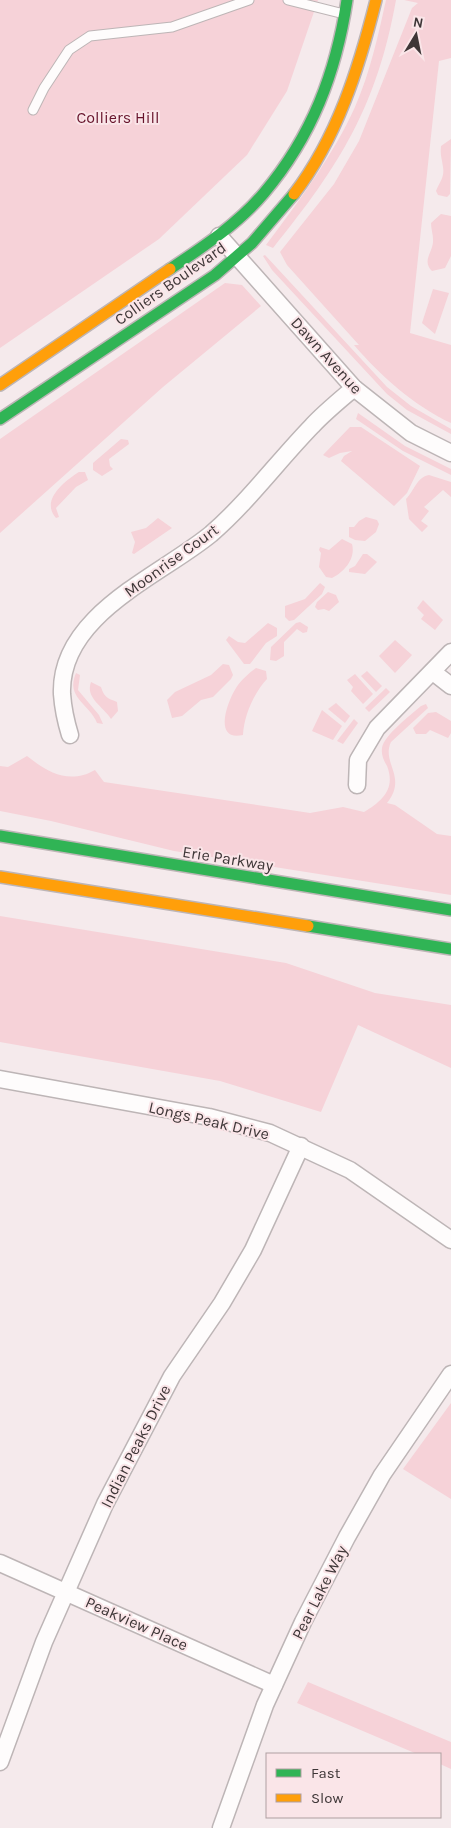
<svg xmlns="http://www.w3.org/2000/svg" width="451" height="1828" font-family="Karla,sans-serif">
<style>
.green{fill:#f6d2d8}
.lines{fill:none;stroke-linecap:round;stroke-linejoin:round}
.lane-casing{stroke:#bdb5b6;stroke-width:11}
.street-casing{stroke:#bdb5b6;stroke-width:19}
.fast-casing{stroke:#bdb5b6;stroke-width:14}
.slow-casing{stroke:#bdb5b6;stroke-width:14}
.lane{stroke:#fefcfc;stroke-width:9}
.street{stroke:#fefcfc;stroke-width:16}
.fast{stroke:#30b455;stroke-width:11}
.slow{stroke:#ff9f0a;stroke-width:11}
.labels{text-anchor:middle;stroke-width:4;stroke-linejoin:round;paint-order:stroke}
.park-label{font-size:16px;fill:#67142c;stroke:#fae5e8}
.street-label{font-size:16px;fill:#3e3637;stroke:#fae5e8}
</style>
<rect width="100%" height="100%" fill="#f5eaec"/>
<g class="green">
<path d="M 0,0 L 318,0 L 287,91 L 247,155 L 159,239 L 0,348 Z"/>
<path d="M 386,0 L 396,0 C 377,106 340,165 273,248 L 266,245 C 297,204 334,154 355,107 C 370,73 378,36 386,0 Z"/>
<path d="M 404,0 L 451,0 L 451,58 L 439,61 L 410,333 L 451,345 L 451,423 C 414,406 380,375 354,345 L 359,345 L 287,265 L 280,252 L 334,184 L 359,141 L 412,8 L 418,3 Z"/>
<path d="M 451,139 L 450,194 L 447,197 L 438,195 L 436,191 C 439,183 445,177 443,167 C 442,159 440,155 441,146 Z"/>
<path d="M 441,214 L 451,216 L 451,256 L 445,268 L 432,271 C 421,260 434,252 433,239 C 433,234 431,229 431,223 Z"/>
<path d="M 265,255 L 387,387 L 411,406 L 451,429 L 451,434 L 407,410 L 387,394 L 272,270 L 263,256 Z"/>
<path d="M 225,283 L 242,285 L 261,306 L 163,387 L 0,533 L 0,439 Z"/>
<path d="M 433,289 L 449,293 L 435,334 L 422,323 Z"/>
<path d="M 358,413 L 405,446 L 451,469 L 451,475 L 403,451 L 356,419 Z"/>
<path d="M 350,427 L 361,427 L 420,466 L 407,493 L 394,506 L 341,461 L 344,456 L 352,451 L 340,453 L 329,458 L 323,455 Z"/>
<path d="M 121,439 L 128,440 L 129,444 L 109,459 L 110,466 L 113,469 L 102,476 L 93,470 L 93,463 Z"/>
<path d="M 79,472 L 85,472 L 88,480 L 76,487 L 56,508 L 59,517 L 56,518 C 40,500 65,481 79,472 Z"/>
<path d="M 429,475 L 451,482 L 451,497 L 443,490 L 424,507 L 429,511 L 421,521 L 428,526 L 422,532 L 409,519 L 406,499 C 414,491 417,477 429,475 Z"/>
<path d="M 366,517 L 377,520 L 379,524 L 376,532 L 365,541 L 355,540 L 349,537 L 349,527 L 354,527 L 359,521 Z"/>
<path d="M 158,518 L 172,528 L 134,554 L 132,553 L 135,542 L 131,532 L 146,528 Z"/>
<path d="M 342,539 L 352,544 C 356,559 344,572 332,578 L 326,577 L 319,567 L 321,553 L 319,550 L 320,547 L 329,550 Z"/>
<path d="M 363,554 L 367,554 L 377,562 L 365,574 L 349,572 L 349,569 L 355,566 Z"/>
<path d="M 320,583 L 325,587 L 322,594 L 294,620 L 289,621 L 285,617 L 285,606 L 305,599 Z"/>
<path d="M 328,592 L 336,595 L 339,602 L 329,611 L 324,609 L 318,610 L 315,607 L 317,602 Z"/>
<path d="M 423,600 L 443,620 L 435,630 L 421,619 L 424,615 L 417,608 Z"/>
<path d="M 300,622 L 308,627 L 307,632 L 303,633 L 297,629 L 284,642 L 284,656 L 276,661 L 270,660 L 271,647 L 296,623 Z"/>
<path d="M 268,623 L 277,628 L 277,636 L 266,643 L 250,664 L 244,664 L 226,640 L 229,636 L 238,642 L 245,643 Z"/>
<path d="M 395,640 L 412,655 L 395,673 L 379,656 Z"/>
<path d="M 223,664 L 229,665 L 233,675 L 231,679 L 213,697 L 201,700 L 182,716 L 172,718 L 167,700 L 175,692 L 211,675 Z"/>
<path d="M 256,668 L 266,671 L 267,679 C 254,693 244,715 243,735 C 212,742 228,700 236,688 C 241,680 249,673 256,668 Z"/>
<path d="M 367,671 L 382,686 L 376,692 L 361,676 Z"/>
<path d="M 76,673 L 80,675 L 78,690 L 99,715 L 103,724 L 97,723 C 90,704 65,698 76,673 Z"/>
<path d="M 355,674 L 373,694 L 363,704 L 351,691 L 353,687 L 347,680 Z"/>
<path d="M 91,682 L 101,687 C 104,697 107,698 117,702 L 118,711 L 111,719 C 103,706 85,698 91,682 Z"/>
<path d="M 386,688 L 390,692 L 369,712 L 365,708 Z"/>
<path d="M 336,703 L 350,716 L 345,723 L 328,709 Z"/>
<path d="M 426,704 L 428,708 L 391,742 C 381,763 408,777 387,803 L 395,805 L 437,834 L 451,836 L 451,895 L 174,851 L 51,821 L 0,811 L 0,766 L 8,767 L 27,756 C 47,772 69,785 95,770 L 104,782 L 310,813 L 343,807 L 364,812 C 382,801 396,789 387,766 C 384,761 381,755 382,748 C 384,735 411,715 421,706 Z"/>
<path d="M 322,710 L 342,726 L 333,740 L 312,731 Z"/>
<path d="M 436,712 L 451,721 L 451,733 L 448,738 L 430,730 L 426,734 L 416,734 L 413,728 L 428,713 Z"/>
<path d="M 354,719 L 358,723 L 343,744 L 337,741 Z"/>
<path d="M 0,916 L 286,963 L 375,993 L 451,1005 L 451,1068 L 358,1025 L 321,1112 L 220,1081 L 0,1042 Z"/>
<path d="M 451,1403 L 451,1499 L 403,1469 Z"/>
<path d="M 308,1682 L 451,1742 L 451,1769 L 440,1764 L 440,1754 L 417,1754 L 297,1703 Z"/>
</g>
<g class="lines">
<defs>
<g id="lane">
<path d="M 288,0 L 344,14"/>
<path d="M 33,110 L 44,88 L 69,50 L 90,36 L 172,27 L 249,0"/>
</g>
<g id="street">
<path d="M 219,236 L 354,388 L 411,433 L 451,453"/>
<path d="M 433,672 L 451,686"/>
<path d="M 70,735 C 66,722 63,708 62,694 C 59,615 160,576 211,534 C 248,502 278,461 312,426 C 325,412 340,400 354,388"/>
<path d="M 357,785 L 358,760 L 377,728 L 451,652"/>
<path d="M 0,1079 L 209,1117 L 270,1133 L 350,1170 L 451,1240"/>
<path d="M 0,1563 L 274,1685"/>
<path d="M 0,1762 L 44,1642 L 105,1504 L 172,1376 L 222,1303 L 253,1250 L 301,1146"/>
<path d="M 221,1828 L 265,1705 L 303,1622 L 347,1537 L 382,1475 L 451,1374"/>
</g>
<g id="fast">
<path d="M 170,269 C 203,247 238,224 264,193 C 312,136 336,73 347,0"/>
<path d="M 0,419 L 215,275 L 252,243 L 294,194"/>
<path d="M 0,836 L 451,910"/>
<path d="M 308,926 L 451,949"/>
</g>
<g id="slow">
<path d="M 294,194 C 337,138 359,68 376,0"/>
<path d="M 0,385 L 170,269"/>
<path d="M 0,877 L 308,926"/>
</g>
</defs>
<use href="#lane" class="lane-casing"/>
<use href="#street" class="street-casing"/>
<use href="#fast" class="fast-casing"/>
<use href="#slow" class="slow-casing"/>
<use href="#lane" class="lane"/>
<use href="#street" class="street"/>
<use href="#fast" class="fast"/>
<use href="#slow" class="slow"/>
</g>
<g class="labels">
<g class="park-label">
<text x="118" y="123">Colliers Hill</text>
</g>
<g class="street-label">
<text transform="translate(170 283) rotate(-35)" y="6">Colliers Boulevard</text>
<text transform="translate(327 355) rotate(48)" y="6">Dawn Avenue</text>
<text transform="translate(171 560) rotate(-36)" y="6">Moonrise Court</text>
<text transform="translate(228 858) rotate(9)" y="6">Erie Parkway</text>
<text transform="translate(209 1120) rotate(13)" y="6">Longs Peak Drive</text>
<text transform="translate(135 1446) rotate(-63)" y="6">Indian Peaks Drive</text>
<text transform="translate(319 1592) rotate(-63)" y="6">Pear Lake Way</text>
<text transform="translate(137 1623) rotate(24)" y="6">Peakview Place</text>
</g>
</g>
<rect x="266" y="1753" width="175" height="65" fill="#fae5e8" stroke="#af9fa1"/>
<rect x="276" y="1769" width="25" height="8" fill="#30b455" stroke="#af9fa1"/>
<text x="311" y="1778" font-size="15" fill="#3e3637">Fast</text>
<rect x="276" y="1794" width="25" height="8" fill="#ff9f0a" stroke="#af9fa1"/>
<text x="311" y="1803" font-size="15" fill="#3e3637">Slow</text>
<g transform="translate(416 35) rotate(10)" stroke="#fae5e8" stroke-width="4" paint-order="stroke">
<path d="M0-4L9 19L0 12L-9 19Z" fill="#3e3637"/>
<text y="-8" font-size="14" font-weight="bold" text-anchor="middle" fill="#3e3637">N</text>
</g>
</svg>
